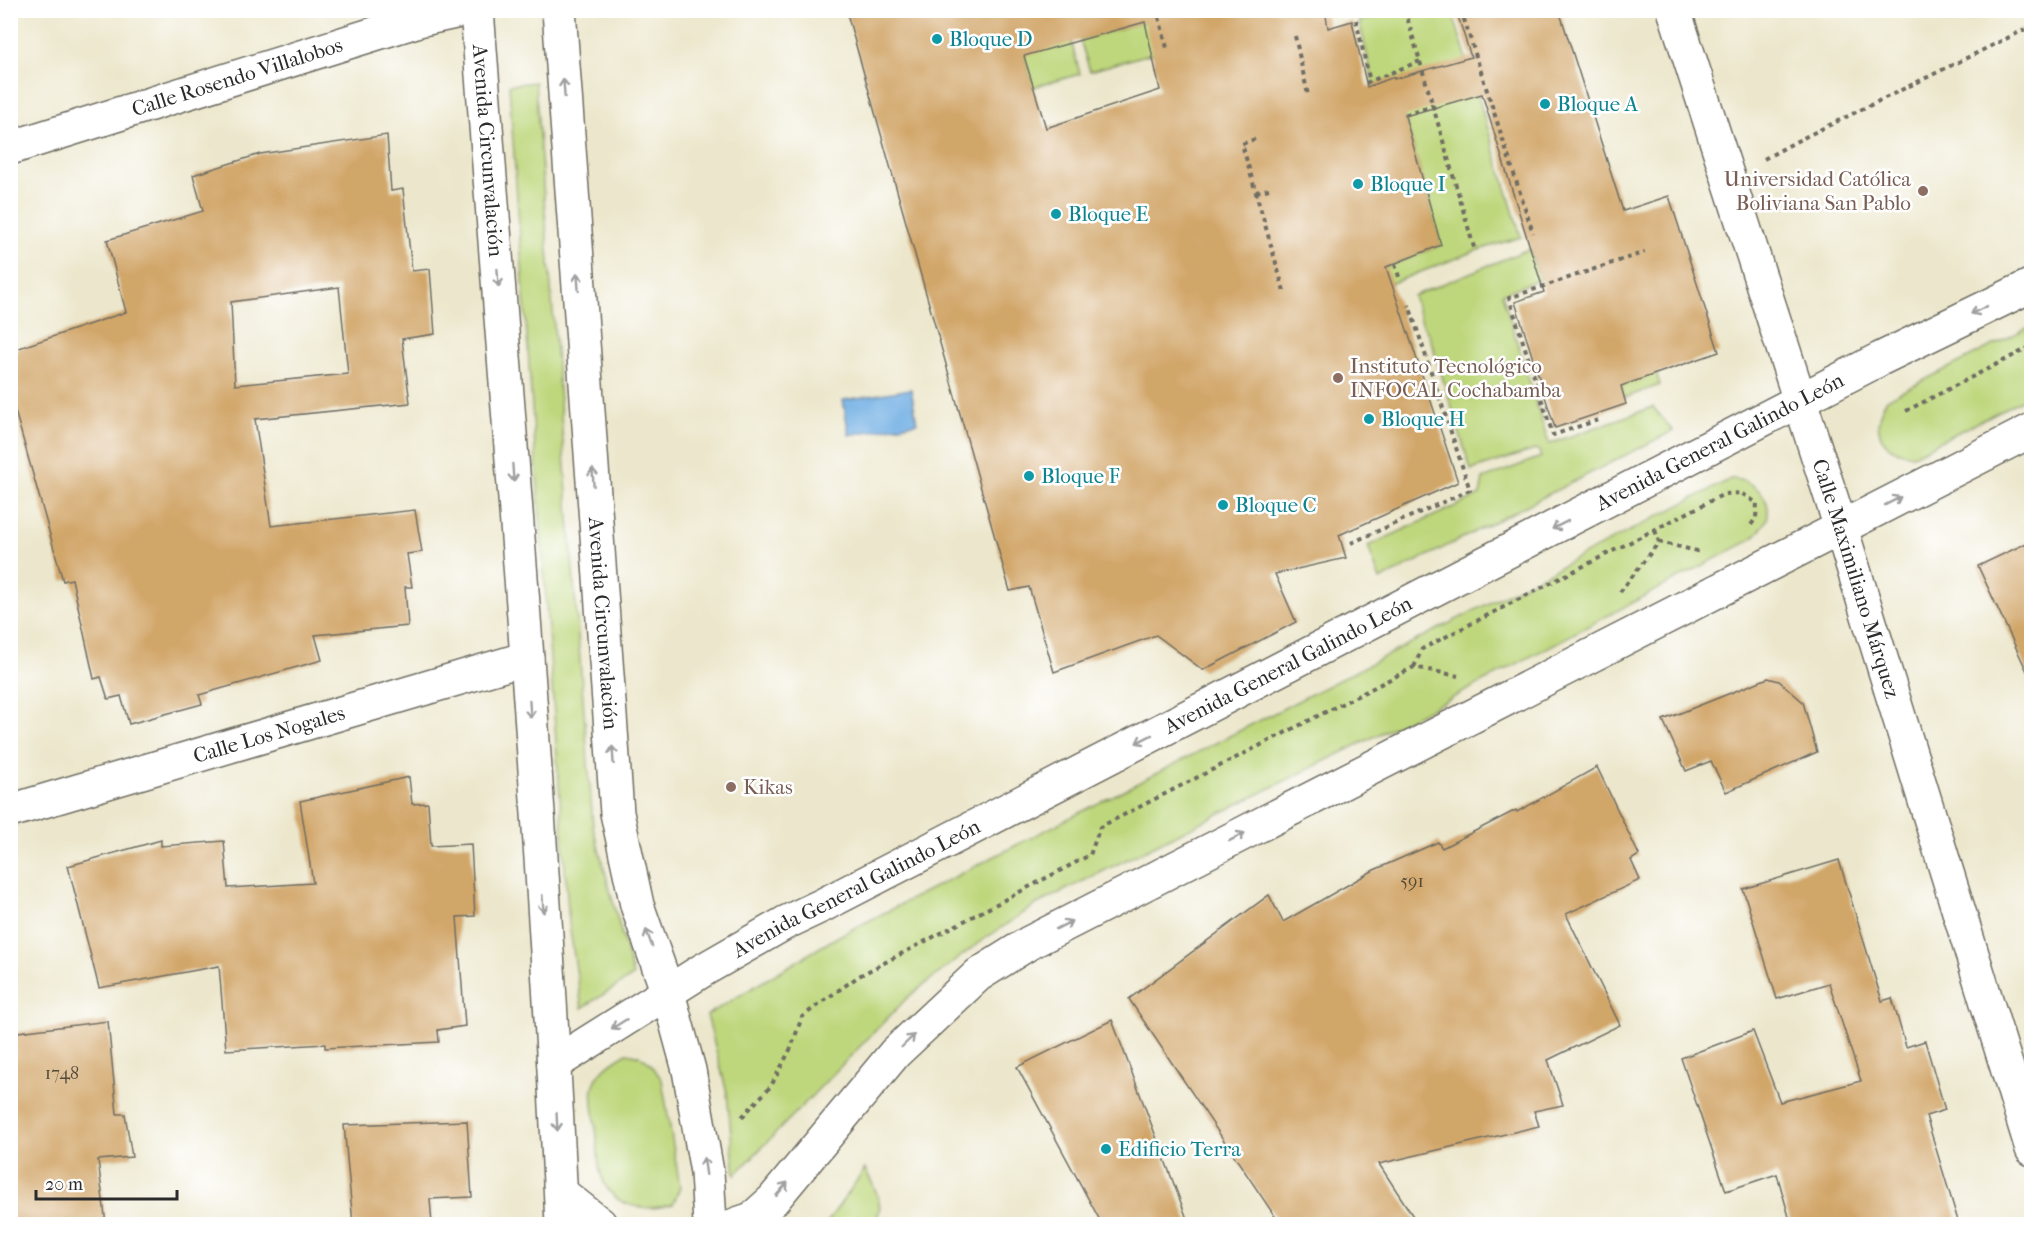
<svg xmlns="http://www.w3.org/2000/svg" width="2042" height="1235" font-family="'IM FELL French Canon',serif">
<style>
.green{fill:#bed77b;stroke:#748153;stroke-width:1.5}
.water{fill:#70aee3;stroke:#4e6c87;stroke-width:1.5}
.building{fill:#d1a669;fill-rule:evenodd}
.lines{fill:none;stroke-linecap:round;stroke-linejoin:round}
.street-casing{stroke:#6f6d63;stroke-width:36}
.secondary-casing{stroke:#6f6d63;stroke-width:36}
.highway-casing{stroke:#6f6d63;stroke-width:36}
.path{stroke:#6f6d63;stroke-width:4;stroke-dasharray:4.5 4.5;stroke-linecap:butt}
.street{stroke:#fff;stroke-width:33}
.secondary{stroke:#fff;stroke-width:33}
.highway{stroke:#fff;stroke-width:33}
.oneway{stroke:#a0a0a0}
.culture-dot{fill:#0f9aa8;stroke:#fff;stroke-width:2}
.education-dot{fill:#8d6e63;stroke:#fff;stroke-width:2}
.labels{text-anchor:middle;stroke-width:5;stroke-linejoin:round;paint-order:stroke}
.number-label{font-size:18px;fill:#544a3a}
.culture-label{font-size:21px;fill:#0d838f;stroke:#fff;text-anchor:start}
.street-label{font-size:21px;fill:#2b2b2b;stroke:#fff}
.education-label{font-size:21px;fill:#785e54;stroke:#fff;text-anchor:start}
</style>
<rect width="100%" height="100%" fill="#fff"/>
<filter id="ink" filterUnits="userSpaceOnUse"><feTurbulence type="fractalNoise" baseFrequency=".0167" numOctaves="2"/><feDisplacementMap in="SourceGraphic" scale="12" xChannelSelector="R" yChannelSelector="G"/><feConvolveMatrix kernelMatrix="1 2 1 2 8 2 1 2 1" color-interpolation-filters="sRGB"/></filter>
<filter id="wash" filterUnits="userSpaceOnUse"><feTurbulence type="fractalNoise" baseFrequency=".008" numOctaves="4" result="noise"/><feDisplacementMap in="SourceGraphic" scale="24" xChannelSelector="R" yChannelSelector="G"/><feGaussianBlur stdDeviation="1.35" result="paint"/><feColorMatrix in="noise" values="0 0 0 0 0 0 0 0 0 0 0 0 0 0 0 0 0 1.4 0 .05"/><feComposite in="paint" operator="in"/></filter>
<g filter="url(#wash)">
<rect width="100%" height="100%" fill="#ece7cc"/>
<g class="green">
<path d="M 1011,11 L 1063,11 L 1080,74 L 1033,87 Z"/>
<path d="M 1183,11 L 1226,32 L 1090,71 L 1080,40 Z"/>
<path d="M 1387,11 L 1452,11 L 1521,237 L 1475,251 L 1327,308 L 1322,293 L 1441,245 L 1394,78 L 1374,85 L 1359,21 L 1388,14 Z"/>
<path d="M 535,82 L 593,827 L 633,976 L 582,1008 L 569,923 L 509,85 Z"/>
<path d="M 1529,249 L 1540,279 L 1502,294 L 1549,444 L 1653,407 L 1673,431 L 1380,580 L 1368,546 L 1480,495 L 1483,479 L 1541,457 L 1538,449 L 1471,470 L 1429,334 L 1423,326 L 1413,296 Z"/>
<path d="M 1622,265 L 1660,385 L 1624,398 L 1621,386 L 1648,376 Z"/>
<path d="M 2031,326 L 2031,395 L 1913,455 C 1879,451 1870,427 1887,399 Z"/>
<path d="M 1731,479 C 1751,479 1773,496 1767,519 C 1764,527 1756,535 1749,541 L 1456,696 L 1037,904 L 981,941 L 908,997 L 735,1175 L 727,1093 L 707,1015 L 839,936 Z"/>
<path d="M 627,1053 C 646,1055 652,1065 662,1080 L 680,1187 L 673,1204 C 643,1213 608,1207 600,1171 C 597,1158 598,1143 596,1129 C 595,1119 591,1098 593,1088 C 597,1071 613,1061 627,1053 Z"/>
<path d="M 865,1169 C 873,1186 890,1209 871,1224 L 826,1224 Z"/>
</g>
<path class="water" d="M 911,389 L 917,423 L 849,435 L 843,400 Z"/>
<g id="blocks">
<g class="building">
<path d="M 846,10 L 1325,10 L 1328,28 L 1352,21 L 1367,87 L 1394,77 L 1394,79 L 1471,57 L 1456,10 L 1559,10 L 1623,211 L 1669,196 L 1719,352 L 1621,386 L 1626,404 L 1555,428 L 1515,302 L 1544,292 L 1482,94 L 1405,116 L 1441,245 L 1386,267 L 1458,482 L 1339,535 L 1346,558 L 1275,574 L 1296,622 L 1203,670 L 1156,635 L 1054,672 L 1029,587 L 1010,591 ZM 1145,22 L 1160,90 L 1046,128 L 1024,56 Z"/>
<path d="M 387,135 L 391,191 L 403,189 L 412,271 L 430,269 L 435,334 L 402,339 L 410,403 L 255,419 L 271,526 L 415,510 L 422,552 L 407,554 L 412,587 L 405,587 L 408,626 L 315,635 L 322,660 L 199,695 L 202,704 L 129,724 L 121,696 L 108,699 L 101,677 L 94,679 L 72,579 L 63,581 L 10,393 L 10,351 L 126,312 L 107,240 L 203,211 L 193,175 L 260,154 ZM 339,287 L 348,374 L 235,385 L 231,302 Z"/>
<path d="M 2031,541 L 2031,680 L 1978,566 Z"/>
<path d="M 1768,678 L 1779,681 L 1803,702 L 1817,752 L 1726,792 L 1711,761 L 1686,771 L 1663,720 Z"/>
<path d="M 1597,767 L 1639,855 L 1631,860 L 1640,880 L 1566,914 L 1620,1025 L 1548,1060 L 1563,1105 L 1534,1111 L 1539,1126 L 1379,1164 L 1418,1224 L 1280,1224 L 1129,999 L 1269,895 L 1283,922 L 1374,870 L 1438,842 L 1442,848 L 1516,810 L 1517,812 Z"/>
<path d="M 409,777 L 412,804 L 428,803 L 431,846 L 471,844 L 475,916 L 457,917 L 465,1026 L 438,1030 L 439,1042 L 325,1048 L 325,1044 L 226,1050 L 219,966 L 99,988 L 68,866 L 161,840 L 161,846 L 224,841 L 228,888 L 313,883 L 300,801 Z"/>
<path d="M 1839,860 L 1882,1001 L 1892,998 L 1906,1047 L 1925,1041 L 1945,1110 L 1926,1116 L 1959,1224 L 1791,1224 L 1777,1174 L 1726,1191 L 1681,1058 L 1753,1031 L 1780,1102 L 1861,1081 L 1829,983 L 1777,999 L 1743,889 Z"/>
<path d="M 1112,1020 L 1189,1224 L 1102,1224 L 1017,1067 Z"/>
<path d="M 108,1021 L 117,1114 L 125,1114 L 132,1157 L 98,1160 L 106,1224 L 10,1224 L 10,1033 Z"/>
<path d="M 467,1121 L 472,1197 L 430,1199 L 432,1224 L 353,1224 L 344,1125 Z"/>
</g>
</g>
</g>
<g filter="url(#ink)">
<use href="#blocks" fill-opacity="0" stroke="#6f6d63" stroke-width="1.5"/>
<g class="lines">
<defs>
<g id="street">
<path id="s1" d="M 1674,10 L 1841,528 L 2032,1149"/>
<path id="s2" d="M 10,148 L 419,20 L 465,10"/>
<path id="s3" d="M 10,811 L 527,658"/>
</g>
<g id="secondary">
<path id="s4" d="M 554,1064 L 703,970 L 785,923 L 823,905 L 1880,359 L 2032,285"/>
<path d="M 561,1193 L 600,1224"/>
<path d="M 737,1224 L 752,1219 L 773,1200 L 895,1053 L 978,975 L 1029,943 L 2032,430"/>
</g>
<g id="highway">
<path id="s5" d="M 477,10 C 508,415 543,819 562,1224"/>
<path id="s6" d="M 559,10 L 617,813 L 637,905 L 668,993 L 689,1070 L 707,1172 L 710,1224"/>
</g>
</defs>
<use href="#street" class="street-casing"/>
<use href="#secondary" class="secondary-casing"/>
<use href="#highway" class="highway-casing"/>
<g class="path">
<path d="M 1405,10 L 1475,251"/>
<path d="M 1461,10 L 1533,233"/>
<path d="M 1159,17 L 1167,48"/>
<path d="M 1356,20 L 1370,82"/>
<path d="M 1295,36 L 1308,95"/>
<path d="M 1366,83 L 1420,61"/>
<path d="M 1405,115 L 1433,105"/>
<path d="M 1255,139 L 1242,144 L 1284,291"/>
<path d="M 1764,159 L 1797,141 L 2032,26"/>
<path d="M 1256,192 L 1269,189"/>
<path d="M 1395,264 L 1400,280"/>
<path d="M 1906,411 L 2032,346"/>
<path d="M 1598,420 L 1553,435 L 1509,298 L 1645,252"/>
<path d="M 1655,530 L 1659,542"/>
<path d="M 1351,543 L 1470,490 L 1409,305"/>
<path d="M 1620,592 L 1659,542 L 1701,552"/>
<path d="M 1414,667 L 1422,649 L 1724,494 L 1741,493 L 1757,503 L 1756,518 L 1751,525"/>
<path d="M 742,1117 L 771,1086 L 791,1048 L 802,1017 L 819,1004 L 859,976 L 1090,855 L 1100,827 L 1414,667 L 1458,676"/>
</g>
<use href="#street" class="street"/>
<use href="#secondary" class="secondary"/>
<use href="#highway" class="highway"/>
</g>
<defs><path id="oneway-shaft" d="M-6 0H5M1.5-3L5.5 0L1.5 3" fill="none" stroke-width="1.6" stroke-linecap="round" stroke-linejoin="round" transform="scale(1.5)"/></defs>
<g class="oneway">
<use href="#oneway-shaft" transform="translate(564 88) rotate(-94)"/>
<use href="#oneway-shaft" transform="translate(498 278) rotate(86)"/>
<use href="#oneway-shaft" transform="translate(578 282) rotate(-94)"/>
<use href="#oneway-shaft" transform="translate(1979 310) rotate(154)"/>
<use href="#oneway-shaft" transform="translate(513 473) rotate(86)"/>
<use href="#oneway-shaft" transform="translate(593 477) rotate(-94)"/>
<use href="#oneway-shaft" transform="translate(1893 501) rotate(-27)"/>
<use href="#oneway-shaft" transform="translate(1560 525) rotate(153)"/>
<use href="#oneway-shaft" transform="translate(530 709) rotate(86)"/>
<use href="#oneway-shaft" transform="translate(1144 739) rotate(153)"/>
<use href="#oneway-shaft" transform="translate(613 755) rotate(-94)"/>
<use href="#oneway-shaft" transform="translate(1237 837) rotate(-27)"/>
<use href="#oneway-shaft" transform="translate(543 904) rotate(86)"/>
<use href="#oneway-shaft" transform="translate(1064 925) rotate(-27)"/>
<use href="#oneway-shaft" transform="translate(649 938) rotate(-110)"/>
<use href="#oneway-shaft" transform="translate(619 1024) rotate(148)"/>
<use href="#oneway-shaft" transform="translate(908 1041) rotate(-44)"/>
<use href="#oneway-shaft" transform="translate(557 1122) rotate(87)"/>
<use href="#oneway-shaft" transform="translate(705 1166) rotate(-98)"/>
<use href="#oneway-shaft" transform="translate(782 1189) rotate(-50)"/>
</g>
</g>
<g class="culture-dot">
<circle cx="937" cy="39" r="6"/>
<circle cx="1545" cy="104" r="6"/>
<circle cx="1358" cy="184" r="6"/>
<circle cx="1056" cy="214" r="6"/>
<circle cx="1369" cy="419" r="6"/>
<circle cx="1029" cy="476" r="6"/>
<circle cx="1223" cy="505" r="6"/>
<circle cx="1106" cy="1149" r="6"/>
</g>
<g class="education-dot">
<circle cx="1923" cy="191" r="6"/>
<circle cx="1338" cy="378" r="6"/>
<circle cx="731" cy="787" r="6"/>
</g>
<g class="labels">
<g class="number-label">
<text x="1412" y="887">591</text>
<text x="62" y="1079">1748</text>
</g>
<g class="culture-label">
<text x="949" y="46">Bloque D</text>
<text x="1557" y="111">Bloque A</text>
<text x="1370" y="191">Bloque I</text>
<text x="1068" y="221">Bloque E</text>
<text x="1381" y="426">Bloque H</text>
<text x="1041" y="483">Bloque F</text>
<text x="1235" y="512">Bloque C</text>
<text x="1118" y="1156">Edificio Terra</text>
</g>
<g class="street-label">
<text dy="7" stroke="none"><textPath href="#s2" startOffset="238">Calle Rosendo Villalobos</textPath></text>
<text dy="7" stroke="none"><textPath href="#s5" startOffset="141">Avenida Circunvalación</textPath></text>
<text dy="7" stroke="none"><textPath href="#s4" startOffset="1322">Avenida General Galindo León</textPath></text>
<text dy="7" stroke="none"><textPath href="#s1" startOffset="597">Calle Maximiliano Márquez</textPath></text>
<text dy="7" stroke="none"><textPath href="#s6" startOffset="615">Avenida Circunvalación</textPath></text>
<text dy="7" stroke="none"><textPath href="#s4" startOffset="836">Avenida General Galindo León</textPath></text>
<text dy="7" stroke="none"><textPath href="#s3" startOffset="270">Calle Los Nogales</textPath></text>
<text dy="7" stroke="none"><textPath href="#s4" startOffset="350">Avenida General Galindo León</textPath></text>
</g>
<g class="education-label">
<text x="1911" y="186" text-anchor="end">Universidad Católica<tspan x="1911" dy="24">Boliviana San Pablo</tspan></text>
<text x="1350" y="373">Instituto Tecnológico<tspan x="1350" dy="24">INFOCAL Cochabamba</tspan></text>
<text x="743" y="794">Kikas</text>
</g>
</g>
<rect width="2042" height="1235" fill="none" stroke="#fff" stroke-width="36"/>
<path d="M36 1190v9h141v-9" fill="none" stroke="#2b2b2b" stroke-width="3"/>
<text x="45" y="1190" font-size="18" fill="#2b2b2b" stroke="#ffffff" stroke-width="4.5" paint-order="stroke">20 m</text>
</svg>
